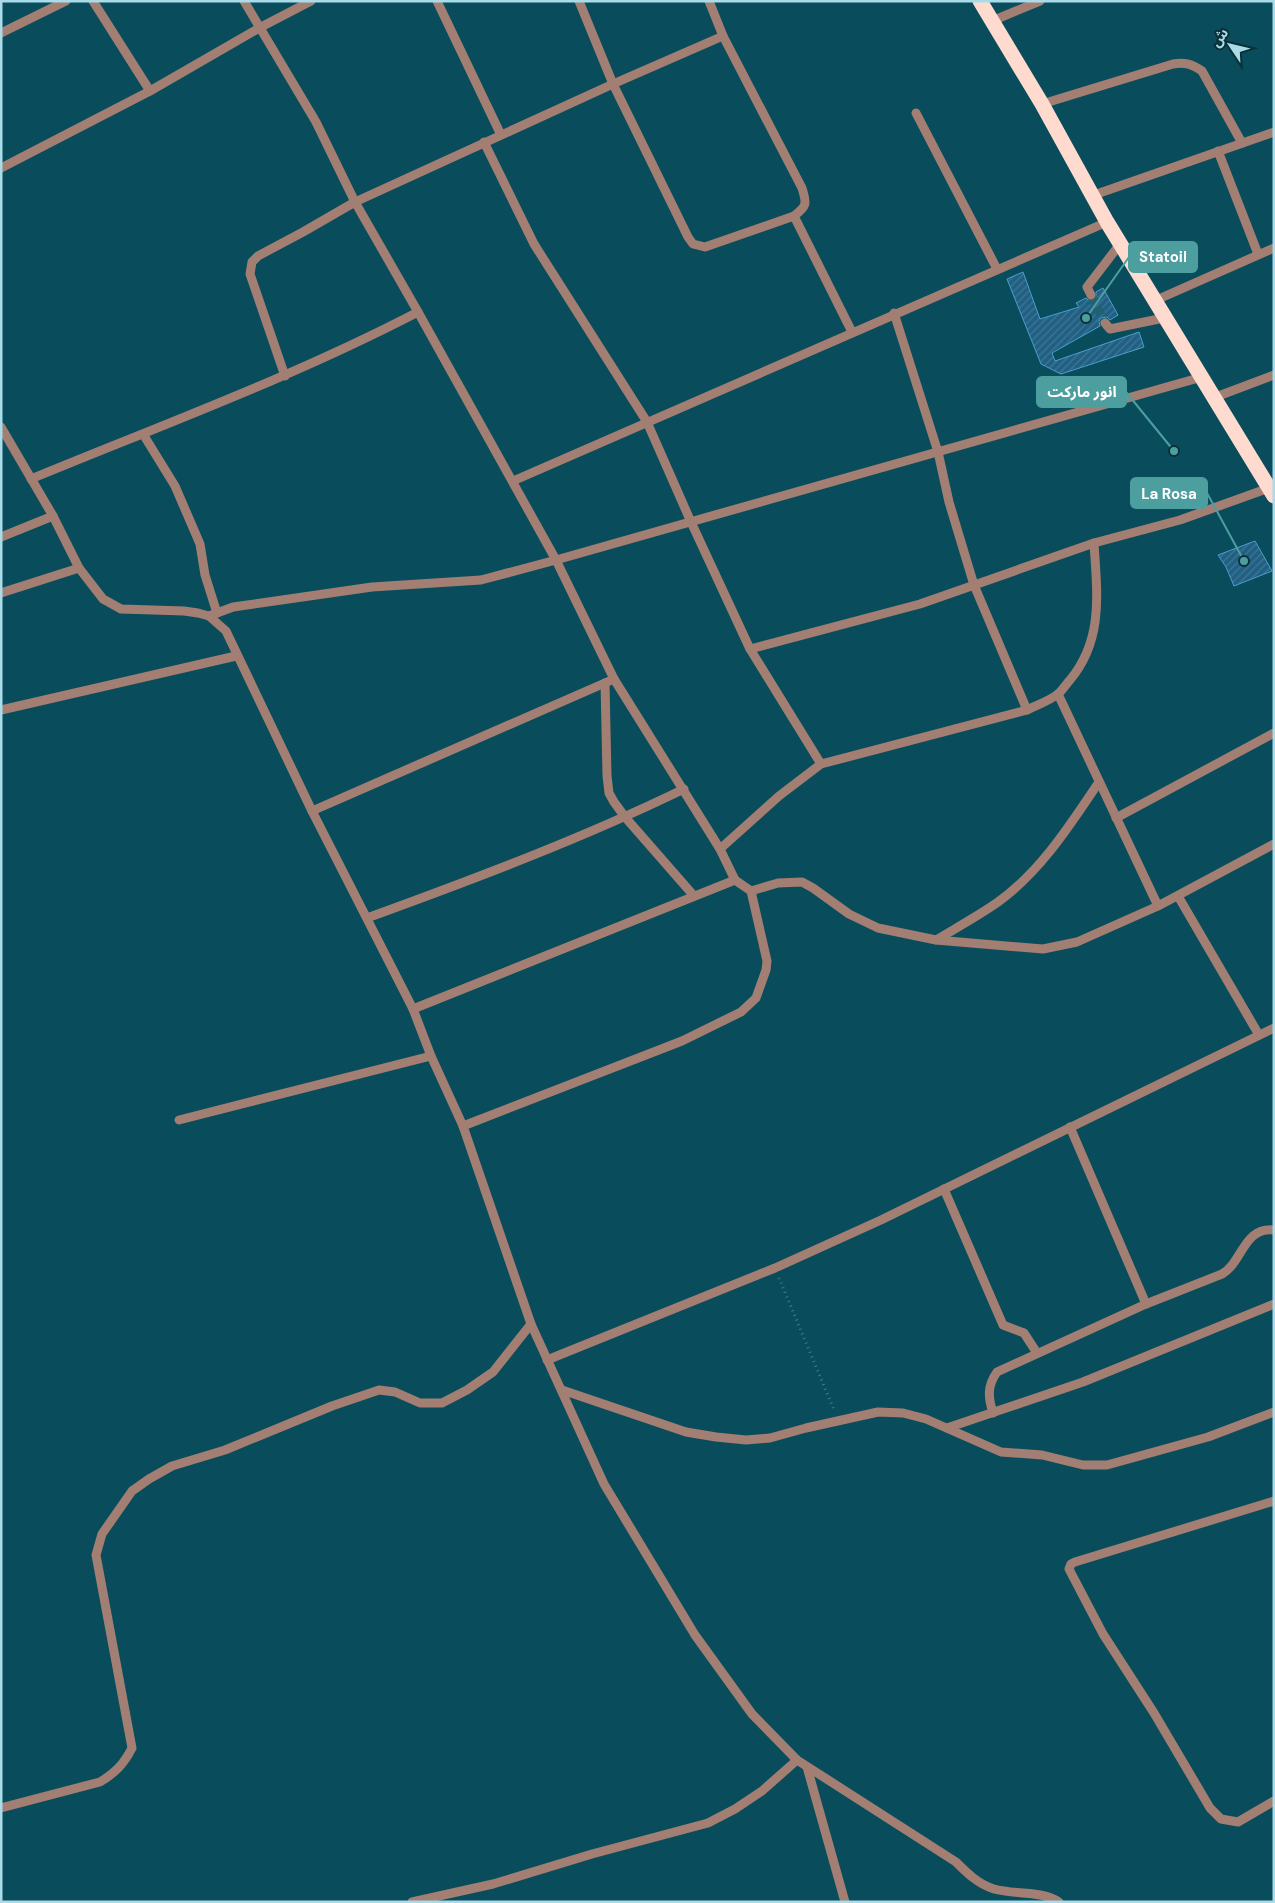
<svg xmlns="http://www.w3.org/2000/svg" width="1275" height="1903" font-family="'DM Sans','Noto Sans Arabic',sans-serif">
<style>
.building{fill:url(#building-hatch);stroke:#4a9fcf}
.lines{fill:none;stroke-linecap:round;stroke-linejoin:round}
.minor-tunnel{stroke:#216170;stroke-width:9;stroke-dasharray:9 4.5;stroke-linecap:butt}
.path{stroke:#407d8c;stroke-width:3;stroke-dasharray:1 4;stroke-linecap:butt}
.minor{stroke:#a37e73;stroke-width:9}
.highway{stroke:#ffdacf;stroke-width:15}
.leader{fill:none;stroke:#4d9e9f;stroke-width:2}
.callout-dot{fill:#4d9e9f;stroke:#0a3038;stroke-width:2}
.callout{fill:#4d9e9f;stroke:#4d9e9f;stroke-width:2}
.callout-label{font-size:15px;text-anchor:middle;font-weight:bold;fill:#fff}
</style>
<defs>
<pattern id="building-hatch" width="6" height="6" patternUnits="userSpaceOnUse" patternTransform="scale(1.25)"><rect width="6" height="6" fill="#216083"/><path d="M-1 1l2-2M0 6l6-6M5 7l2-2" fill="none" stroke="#3e7695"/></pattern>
</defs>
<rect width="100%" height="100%" fill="#094c5b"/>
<g class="building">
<path d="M 1023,272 L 1040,319 L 1079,307 L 1076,303 L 1086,298 L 1088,300 L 1093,301 L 1096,298 L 1096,292 L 1103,288 L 1118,315 L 1110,320 L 1107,317 L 1101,318 L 1099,321 L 1100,326 L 1052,353 L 1055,361 L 1139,332 L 1144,347 L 1061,374 L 1041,364 L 1007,279 Z"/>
<path d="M 1255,541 L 1272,571 L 1234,586 L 1226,567 L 1218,555 Z"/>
</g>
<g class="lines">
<path class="minor-tunnel" d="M 1091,295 L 1105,323"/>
<path class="path" d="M 779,1278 L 834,1410"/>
<g class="minor">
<path d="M 93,1 L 150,91"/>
<path d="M 244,1 L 316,122 L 355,202 L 418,312 L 556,560 L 614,679 L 720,849 L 735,880 L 751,891 L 778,883 L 802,882 L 813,888 L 849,914 L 878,928 L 936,940 L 1043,949 L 1077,942 L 1158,906 L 1274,844"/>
<path d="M 437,1 L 501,135"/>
<path d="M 579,1 L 613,84 L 688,237 L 693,244 L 705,247 L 794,216 C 807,206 807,204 802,188 L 723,36 L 709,1"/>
<path d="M 992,21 L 1040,1"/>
<path d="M 1,33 L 66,1"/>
<path d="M 1042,104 L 1173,64 C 1185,62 1192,64 1202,71 L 1242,143"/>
<path d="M 916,113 L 997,269"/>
<path d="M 484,142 L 534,244 L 647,422 L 691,522 L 750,649 L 821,764"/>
<path d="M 1218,151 L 1258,254"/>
<path d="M 1,168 L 150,91 L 261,27 L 311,1"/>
<path d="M 1091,196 L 1274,132"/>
<path d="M 794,216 L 852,332"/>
<path d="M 1091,295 L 1087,287 L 1120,244"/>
<path d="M 1154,301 L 1274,248"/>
<path d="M 894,313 L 938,452 L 949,502 L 974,585 L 1027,710"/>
<path d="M 1105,323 L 1110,329 L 1164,318"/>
<path d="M 285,376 L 250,274 L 252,262 L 258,256 L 303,232 L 355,202 L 613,84 L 723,36"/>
<path d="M 1213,398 L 1274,375"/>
<path d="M 1,427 L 53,516 L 79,568 L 103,599 L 121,609 L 184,611 L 198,613 L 209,616 L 226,631 L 312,811 L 413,1009 L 431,1056 L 463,1126 L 531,1324 L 604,1484 L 695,1635 L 752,1714 L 797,1760 L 956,1862 C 967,1873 978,1884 994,1889 C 1015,1895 1040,1890 1059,1902"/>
<path d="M 143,434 L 175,486 L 200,544 L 205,575 L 217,613"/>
<path d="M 31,479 C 162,425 293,377 418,312"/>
<path d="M 513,481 L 1107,222"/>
<path d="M 1,537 L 53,516"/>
<path d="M 1,593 L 79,568"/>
<path d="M 209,616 L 233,607 L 372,587 L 481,580 L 556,560 L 1202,377"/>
<path d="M 750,649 L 920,604 L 1094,543 L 1180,520 L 1269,488"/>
<path d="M 605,683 L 607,776 L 609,793 L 614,802 L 625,817 L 694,896"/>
<path d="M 1058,694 L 1158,906"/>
<path d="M 1,710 L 236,656"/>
<path d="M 312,811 L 614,679"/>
<path d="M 1116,818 L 1274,733"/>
<path d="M 720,849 L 779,796 L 821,764 L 1027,710 C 1037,705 1049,701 1058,694 C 1062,691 1066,684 1070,680 C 1104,639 1097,593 1094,543"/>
<path d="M 1178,896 L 1259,1035"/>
<path d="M 367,918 C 474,879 581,839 684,789"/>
<path d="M 936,940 C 956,928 978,916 998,902 C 1041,871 1070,825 1099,782"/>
<path d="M 413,1009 L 735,880"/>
<path d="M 179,1120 L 431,1056"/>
<path d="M 463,1126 L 682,1041 L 741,1012 L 756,998 L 766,970 L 767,961 L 751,891"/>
<path d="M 1070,1127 L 1146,1304"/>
<path d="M 944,1189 L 1003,1325 L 1024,1333 L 1037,1353"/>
<path d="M 547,1360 L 775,1268 L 881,1220 L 1274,1028"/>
<path d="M 562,1390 L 686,1432 L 716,1437 L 746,1440 L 770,1438 L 806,1428 L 878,1412 L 903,1413 L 926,1419 L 1001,1452 L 1042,1455 L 1083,1465 L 1107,1465 L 1208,1437 L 1274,1412"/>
<path d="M 993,1413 C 988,1397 987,1386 997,1372 L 1146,1304 L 1222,1274 C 1243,1262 1243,1227 1274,1230"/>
<path d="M 947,1428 L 1083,1382 L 1274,1304"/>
<path d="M 1274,1501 L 1075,1562 L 1071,1564 L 1069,1569 L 1103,1634 L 1154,1713 L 1210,1808 L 1221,1819 L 1238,1822 L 1274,1801"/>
<path d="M 807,1767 L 845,1902"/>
<path d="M 1,1808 L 100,1782 C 115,1773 124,1764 132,1748 L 96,1555 L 102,1534 L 132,1491 L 149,1479 L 172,1466 L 225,1450 L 332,1406 L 379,1390 L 395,1392 L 420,1403 L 442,1403 L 467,1390 L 493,1372 L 531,1324"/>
<path d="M 412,1902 L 493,1884 L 592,1854 L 708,1823 L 735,1809 L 762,1791 L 797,1760"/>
</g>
<path class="highway" d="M 980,1 L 1042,104 L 1107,222 L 1274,496"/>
</g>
<path class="leader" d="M1086 318L1129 257M1174 451L1126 392M1244 561L1207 493"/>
<g class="callout-dot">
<circle cx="1086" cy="318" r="5"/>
<circle cx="1174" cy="451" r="5"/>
<circle cx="1244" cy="561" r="5"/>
</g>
<g class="callout">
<rect x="1129" y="242" width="68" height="30" rx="5"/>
<rect x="1037" y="377" width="89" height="30" rx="5"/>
<rect x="1131" y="478" width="76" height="30" rx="5"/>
</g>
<g class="callout-label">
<text x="1163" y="262">Statoil</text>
<text x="1082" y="397">انور ماركت</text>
<text x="1169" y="499">La Rosa</text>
</g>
<rect width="1275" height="1903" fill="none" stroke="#a9dbe9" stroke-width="5"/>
<g transform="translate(1230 45) rotate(305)" stroke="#0a3038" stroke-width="4" paint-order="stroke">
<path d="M0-4L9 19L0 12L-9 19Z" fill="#a9dbe9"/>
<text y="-8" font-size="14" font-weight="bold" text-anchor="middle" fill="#a9dbe9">ش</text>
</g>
</svg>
